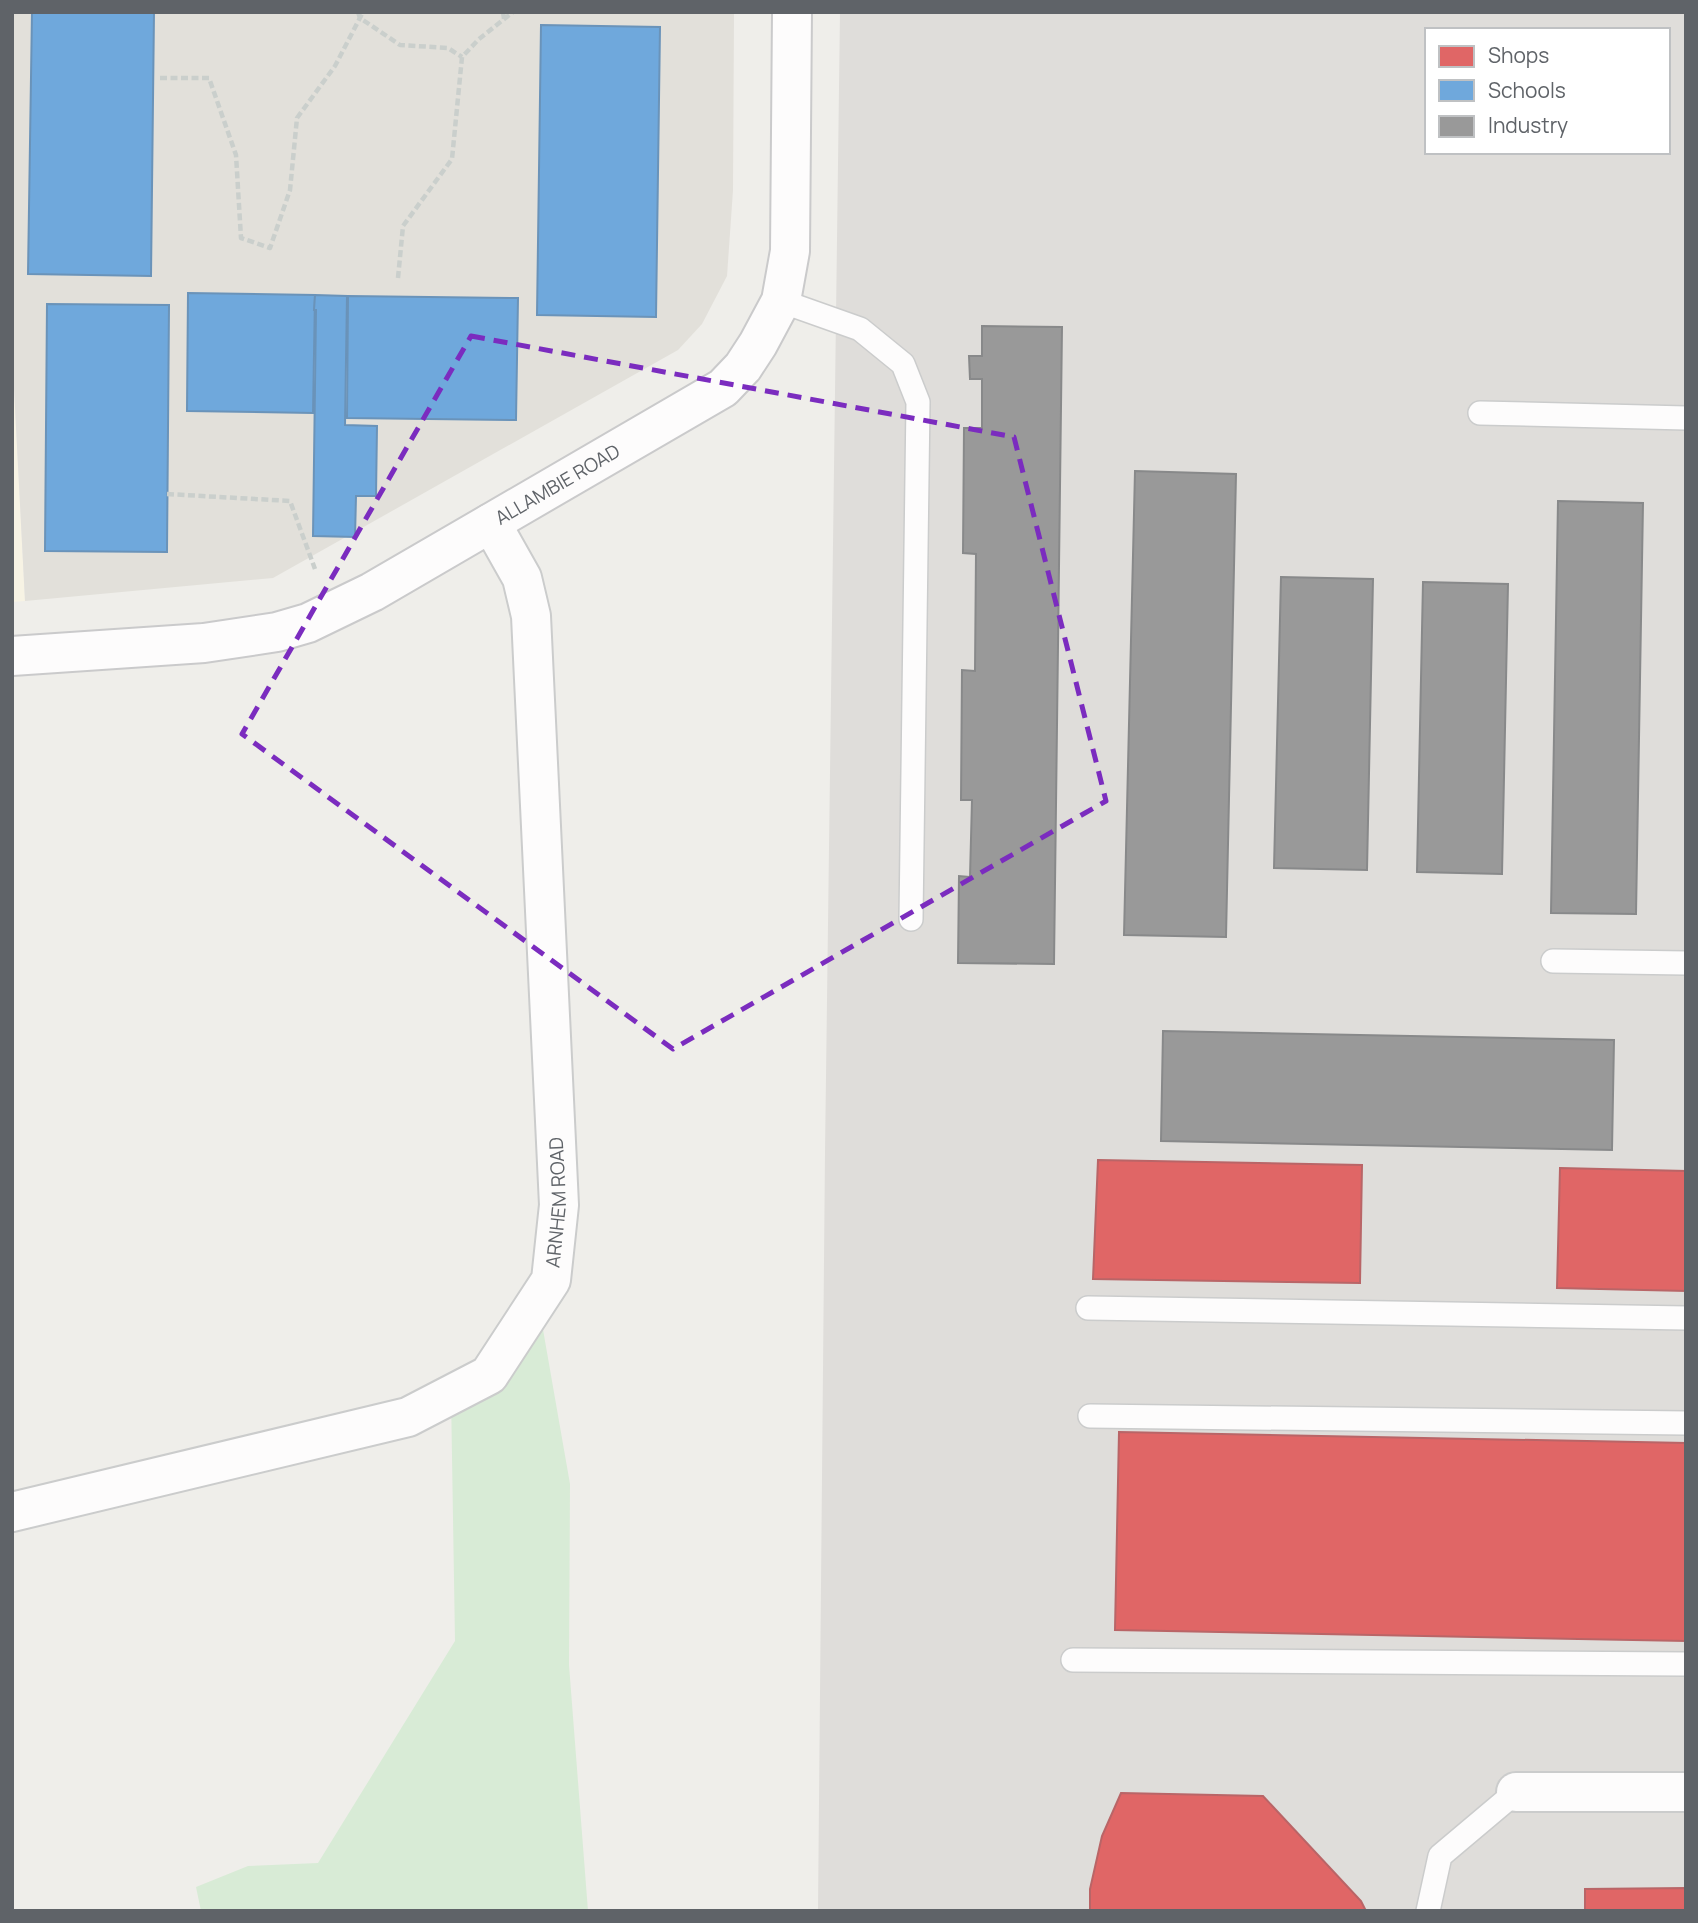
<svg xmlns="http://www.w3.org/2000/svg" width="1698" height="1923" font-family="Manrope,sans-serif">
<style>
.commercial{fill:#f7f3e4}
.industrial{fill:#dfddda;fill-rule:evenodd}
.education{fill:#e2e0da}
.green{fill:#d8ebd6}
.shops{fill:#e06666;stroke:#b96567;stroke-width:2}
.schools{fill:#6fa8dc;stroke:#6a93b9;stroke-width:2}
.industry{fill:#999;stroke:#88898a;stroke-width:2}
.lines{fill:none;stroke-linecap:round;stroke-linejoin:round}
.lane-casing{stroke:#cbcccc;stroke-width:26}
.street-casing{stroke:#cbcccc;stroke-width:42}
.secondary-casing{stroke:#cacacb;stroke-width:42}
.path{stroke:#cacfcc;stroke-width:4.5;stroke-dasharray:7 3.5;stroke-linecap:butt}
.lane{stroke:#fdfcfc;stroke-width:23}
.street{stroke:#fdfcfc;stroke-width:38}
.secondary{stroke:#fdfcfc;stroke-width:38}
.marked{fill:none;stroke:#7b2cbf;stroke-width:5;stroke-dasharray:14 9;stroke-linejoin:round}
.labels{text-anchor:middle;stroke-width:7;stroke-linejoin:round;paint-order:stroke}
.street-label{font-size:19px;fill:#5f6368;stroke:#fff}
</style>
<rect width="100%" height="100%" fill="#efeeea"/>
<path class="commercial" d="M 12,350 L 25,601 L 12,602 Z"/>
<path class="industrial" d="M 840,12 L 1686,12 L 1686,1911 L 818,1911 L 825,1153 ZM 1427,30 L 1668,30 L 1668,152 L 1427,152 Z"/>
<path class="education" d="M 12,12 L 734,12 L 733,190 L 727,276 L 702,324 L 678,350 L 273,578 L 25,601 L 12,350 Z"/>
<path class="green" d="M 538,1301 L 570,1484 L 569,1665 L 588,1911 L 201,1911 L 196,1887 L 248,1866 L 318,1863 L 455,1641 L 451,1395 Z"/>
<g class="shops">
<path d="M 1098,1160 L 1362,1165 L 1360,1283 L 1093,1279 Z"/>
<path d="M 1560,1168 L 1686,1171 L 1686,1291 L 1557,1288 Z"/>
<path d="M 1119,1432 L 1686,1443 L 1686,1641 L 1115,1630 Z"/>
<path d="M 1121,1793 L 1263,1796 L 1361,1901 L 1366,1911 L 1090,1911 L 1090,1889 L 1102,1836 Z"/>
<path d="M 1686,1888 L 1686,1911 L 1585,1911 L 1585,1889 Z"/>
</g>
<g class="schools">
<path d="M 32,12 L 154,12 L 151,276 L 28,274 Z"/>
<path d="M 541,25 L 660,27 L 656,317 L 537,315 Z"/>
<path d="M 188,293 L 315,295 L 313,413 L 187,411 Z"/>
<path d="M 315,295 L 347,296 L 345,425 L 377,426 L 376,496 L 356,496 L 355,537 L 313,536 L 316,310 L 314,310 Z"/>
<path d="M 348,296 L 518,298 L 516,420 L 347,418 Z"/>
<path d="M 47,304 L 169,305 L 167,552 L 45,551 Z"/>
</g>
<g class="industry">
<path d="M 982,326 L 1062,327 L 1054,964 L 958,963 L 959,876 L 970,877 L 972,800 L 961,800 L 962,670 L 975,671 L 976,554 L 963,553 L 964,428 L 982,428 L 982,379 L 970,379 L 969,356 L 982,356 Z"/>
<path d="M 1135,471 L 1236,474 L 1226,937 L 1124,935 Z"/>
<path d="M 1558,501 L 1643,503 L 1636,914 L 1551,913 Z"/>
<path d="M 1281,577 L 1373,579 L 1367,870 L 1274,868 Z"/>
<path d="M 1423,582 L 1508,584 L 1502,874 L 1417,872 Z"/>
<path d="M 1163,1031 L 1614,1040 L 1612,1150 L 1161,1141 Z"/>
</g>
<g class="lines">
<defs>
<g id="lane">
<path d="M 781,301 L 860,329 L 903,364 L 918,402 L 911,919"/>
<path d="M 1480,413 L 1686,418"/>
<path d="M 1553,961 L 1686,963"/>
<path d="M 1088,1308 L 1686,1318"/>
<path d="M 1090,1416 L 1686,1423"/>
<path d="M 1073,1660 L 1686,1664"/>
<path d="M 1428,1911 L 1440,1856 L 1516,1792"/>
</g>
<g id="street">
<path id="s1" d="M 12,1512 L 408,1417 L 489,1375 L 551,1280 L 559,1205 L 531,616 L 522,578 L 491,523"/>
<path d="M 1516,1792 L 1686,1792"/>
</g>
<g id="secondary">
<path id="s2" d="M 12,656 L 204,643 L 277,632 L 308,623 L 372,592 L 723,388 L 743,367 L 758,344 L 781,301 L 790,251 L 792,12"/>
</g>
</defs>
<use href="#lane" class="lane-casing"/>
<use href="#street" class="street-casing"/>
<use href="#secondary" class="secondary-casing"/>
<g class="path">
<path d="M 358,12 L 360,18 L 400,45 L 448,48 L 462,57"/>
<path d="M 503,12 L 504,19"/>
<path d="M 160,78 L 209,78 L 236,155 L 241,238 L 270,248 L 290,190 L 297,118 L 335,66 L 363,12"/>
<path d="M 398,278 L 403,226 L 452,159 L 462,57 L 479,39 L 513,12"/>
<path d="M 167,494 L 290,501 L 315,569"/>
</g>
<use href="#lane" class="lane"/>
<use href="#street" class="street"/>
<use href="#secondary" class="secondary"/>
</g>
<path class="marked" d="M 471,336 L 1014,437 L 1106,801 L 673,1049 L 242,734 Z"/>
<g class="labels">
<g class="street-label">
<text dy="7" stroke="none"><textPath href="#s2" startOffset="584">ALLAMBIE ROAD</textPath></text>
<text dy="7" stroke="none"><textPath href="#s1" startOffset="690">ARNHEM ROAD</textPath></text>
</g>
</g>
<rect width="1698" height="1923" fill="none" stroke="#5f6368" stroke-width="28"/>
<rect x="1425" y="28" width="245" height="126" fill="#ffffff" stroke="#bfc1c3" stroke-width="2"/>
<rect x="1439" y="46" width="35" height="21" fill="#e06666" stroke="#bfc1c3" stroke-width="2"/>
<text x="1488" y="63" font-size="21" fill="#5f6368">Shops</text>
<rect x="1439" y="80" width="35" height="21" fill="#6fa8dc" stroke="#bfc1c3" stroke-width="2"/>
<text x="1488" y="98" font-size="21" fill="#5f6368">Schools</text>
<rect x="1439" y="116" width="35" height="21" fill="#999999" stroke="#bfc1c3" stroke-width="2"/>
<text x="1488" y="133" font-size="21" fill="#5f6368">Industry</text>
</svg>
